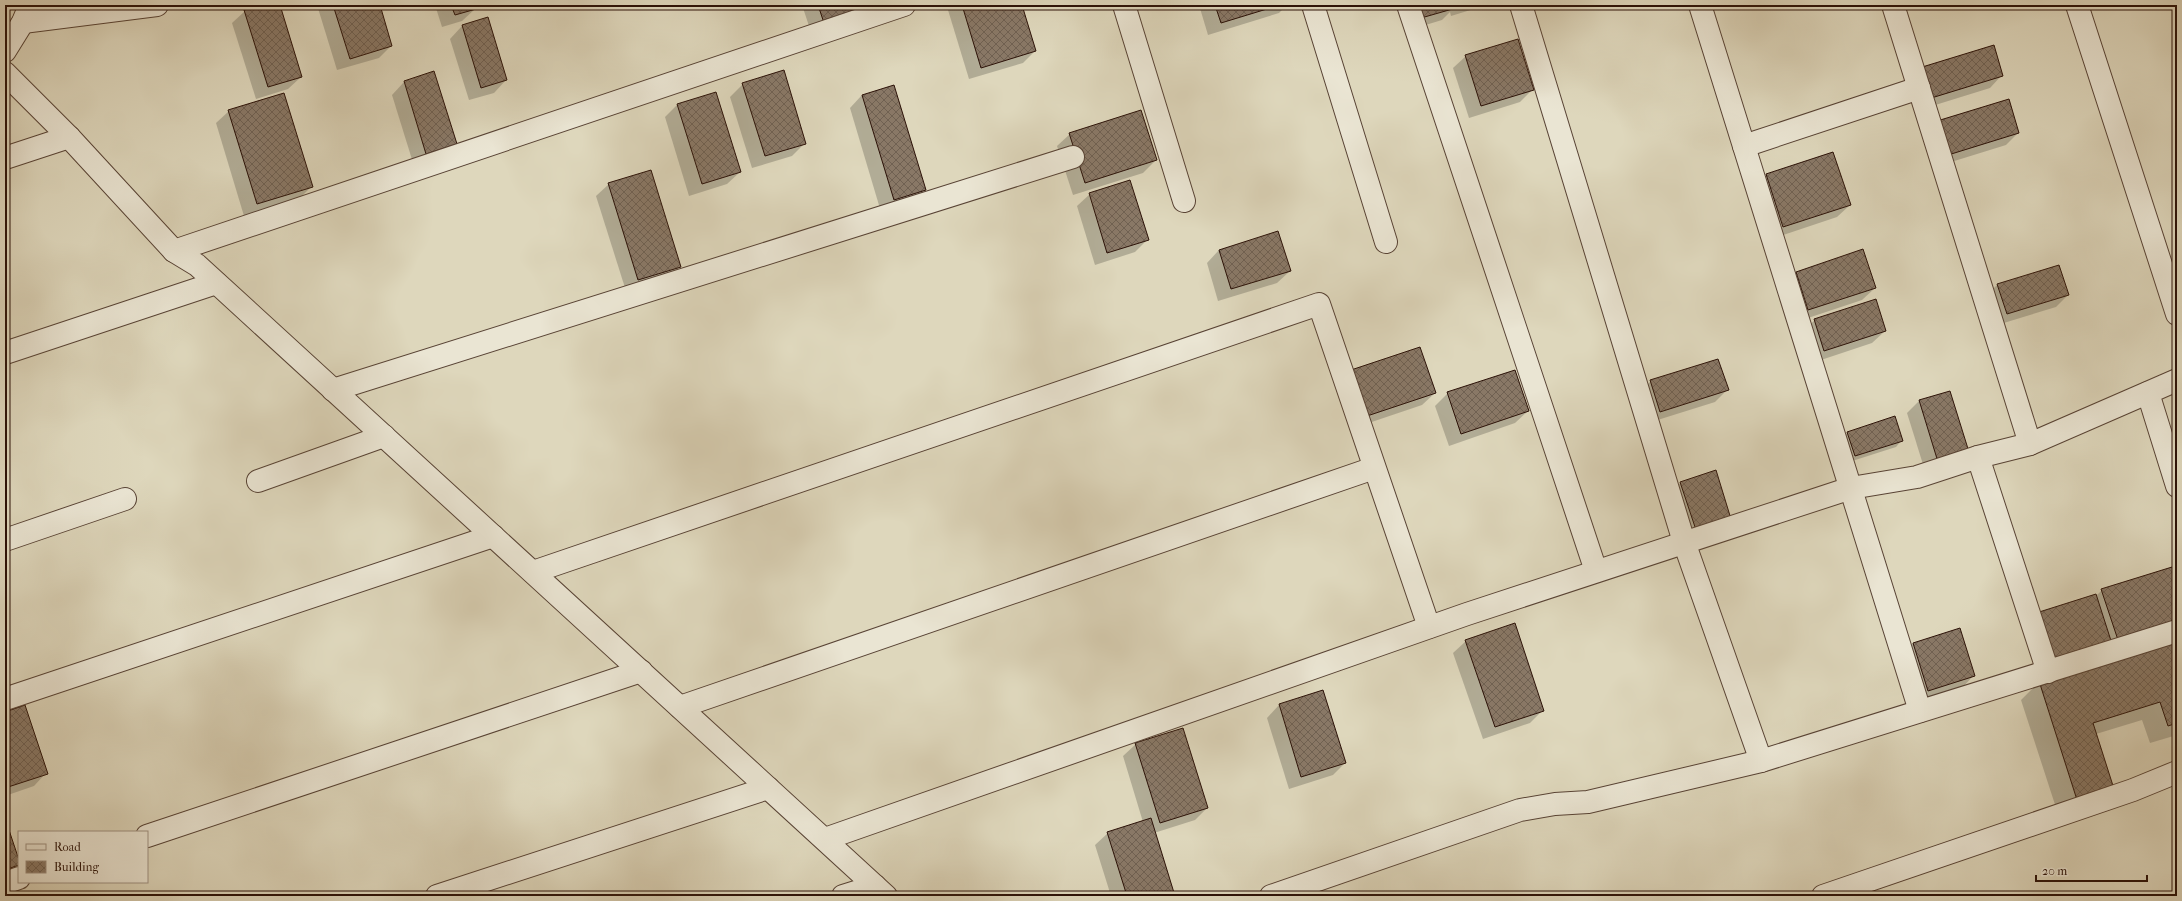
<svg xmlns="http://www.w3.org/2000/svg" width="2182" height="901" font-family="'IM FELL French Canon',serif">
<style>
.shadow{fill:#0003}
.building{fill:url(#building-cross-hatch);stroke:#2c1208}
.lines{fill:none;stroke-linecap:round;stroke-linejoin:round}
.minor-casing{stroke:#584335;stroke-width:24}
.minor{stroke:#eae5d3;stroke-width:22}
</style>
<defs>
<pattern id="building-cross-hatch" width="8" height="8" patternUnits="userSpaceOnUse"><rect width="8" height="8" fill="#897866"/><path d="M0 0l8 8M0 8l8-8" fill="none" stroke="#706152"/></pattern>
</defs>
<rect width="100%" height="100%" fill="#ded7bc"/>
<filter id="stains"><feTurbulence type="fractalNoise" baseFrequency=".005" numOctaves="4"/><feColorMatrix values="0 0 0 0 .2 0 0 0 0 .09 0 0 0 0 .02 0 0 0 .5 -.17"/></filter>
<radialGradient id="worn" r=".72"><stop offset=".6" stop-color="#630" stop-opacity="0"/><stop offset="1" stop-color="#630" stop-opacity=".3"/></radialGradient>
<g class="shadow">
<path d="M 263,5 L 279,5 L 301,77 L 288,89 L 256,99 L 232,23 L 245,11 Z"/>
<path d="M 317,5 L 379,5 L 391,46 L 379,58 L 337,70 Z"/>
<path d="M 435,5 L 474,5 L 475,9 L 462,21 L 442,27 Z"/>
<path d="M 802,5 L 859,5 L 813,38 Z"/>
<path d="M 953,5 L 1021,5 L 1035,51 L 1023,63 L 969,79 L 948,10 Z"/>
<path d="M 1199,5 L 1287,5 L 1279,13 L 1208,35 Z"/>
<path d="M 1401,5 L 1487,5 L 1451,16 L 1450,12 L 1442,20 L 1409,30 Z"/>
<path d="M 488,18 L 506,80 L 494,93 L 469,100 L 450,39 L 462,26 Z"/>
<path d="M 1466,56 L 1532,90 L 1520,102 L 1469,118 L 1453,68 Z"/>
<path d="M 1919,69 L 2002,75 L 1990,88 L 1916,111 Z"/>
<path d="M 404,82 L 456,144 L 444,156 L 414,166 L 392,95 Z"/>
<path d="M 743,84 L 805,143 L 792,156 L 752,168 L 730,97 Z"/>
<path d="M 893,86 L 925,190 L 913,202 L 881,212 L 850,108 L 862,95 Z"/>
<path d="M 2008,100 L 2018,133 L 2006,145 L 1935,167 Z"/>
<path d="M 677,105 L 740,172 L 727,184 L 689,196 L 665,117 Z"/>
<path d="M 229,111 L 312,186 L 299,199 L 244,216 L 216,123 Z"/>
<path d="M 1070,134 L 1156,160 L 1143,173 L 1073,195 L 1057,146 Z"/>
<path d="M 1767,175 L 1850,205 L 1837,217 L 1771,239 L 1754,188 Z"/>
<path d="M 609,184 L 680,267 L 667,279 L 626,291 L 596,196 Z"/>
<path d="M 1090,194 L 1147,240 L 1135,252 L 1095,265 L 1077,206 Z"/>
<path d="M 1278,233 L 1290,271 L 1277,283 L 1218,301 L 1207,263 L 1219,250 Z"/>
<path d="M 1796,272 L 1875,288 L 1862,300 L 1796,322 L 1784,285 Z"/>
<path d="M 1997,285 L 2068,295 L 2056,307 L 1994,326 L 1985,297 Z"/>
<path d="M 1815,320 L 1885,331 L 1872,343 L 1812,363 L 1802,332 Z"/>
<path d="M 1651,381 L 1727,390 L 1715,402 L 1648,423 L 1638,394 Z"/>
<path d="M 1336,384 L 1435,393 L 1422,405 L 1351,429 Z"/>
<path d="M 1448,393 L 1528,411 L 1515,423 L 1449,446 L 1435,406 Z"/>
<path d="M 1919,401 L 1968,452 L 1926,474 L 1907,413 Z"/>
<path d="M 1894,417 L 1902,440 L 1896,447 L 1849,462 L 1841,439 L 1847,433 Z"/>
<path d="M 1680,483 L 1730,519 L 1683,542 L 1668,496 Z"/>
<path d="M 2177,586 L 2108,651 L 2037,614 L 2097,595 L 2102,590 Z"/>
<path d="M 1960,629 L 1974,675 L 1962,688 L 1915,702 L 1901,656 L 1913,643 Z"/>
<path d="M 2177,638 L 2177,735 L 2150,743 L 2142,720 L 2096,734 L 2114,791 L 2060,820 L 2021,700 L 2039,682 Z"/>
<path d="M 1466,641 L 1543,710 L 1530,723 L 1483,739 L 1453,653 Z"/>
<path d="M 1323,692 L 1345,763 L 1333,775 L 1289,789 L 1267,718 L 1279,705 Z"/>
<path d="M 5,713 L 46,773 L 34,786 L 5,796 Z"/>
<path d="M 1136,744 L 1207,808 L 1195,820 L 1154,833 L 1174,896 L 1111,896 L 1095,845 L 1108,833 L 1143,822 L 1123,756 Z"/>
<path d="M 5,821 L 19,863 L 5,877 Z"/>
<path d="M 1385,894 L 1385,896 L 1378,896 Z"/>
</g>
<g class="building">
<path d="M 259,5 L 280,5 L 302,77 L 268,87 L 244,10 Z"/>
<path d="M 333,5 L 380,5 L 392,46 L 350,59 Z"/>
<path d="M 451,5 L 475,5 L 476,9 L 455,15 Z"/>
<path d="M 818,5 L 860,5 L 863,14 L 825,26 Z"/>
<path d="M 962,5 L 1022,5 L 1036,51 L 981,68 Z"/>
<path d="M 1215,5 L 1280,5 L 1221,23 Z"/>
<path d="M 1417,5 L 1455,5 L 1456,8 L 1421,18 Z"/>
<path d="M 488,17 L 507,80 L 481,88 L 462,25 Z"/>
<path d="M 1518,39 L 1534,90 L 1481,106 L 1465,55 Z"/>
<path d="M 1994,45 L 2003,76 L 1928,99 L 1919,68 Z"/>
<path d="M 784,70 L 806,144 L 765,156 L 742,83 Z"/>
<path d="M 434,71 L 457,144 L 426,154 L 404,81 Z"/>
<path d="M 894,85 L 926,190 L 894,200 L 862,95 Z"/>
<path d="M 716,92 L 741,172 L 702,184 L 677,104 Z"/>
<path d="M 284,93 L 313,187 L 257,204 L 228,110 Z"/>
<path d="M 2009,99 L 2019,133 L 1948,155 L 1937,121 Z"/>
<path d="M 1141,110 L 1157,160 L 1085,183 L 1069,133 Z"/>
<path d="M 1833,152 L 1851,205 L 1783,227 L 1766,174 Z"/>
<path d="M 651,170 L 681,267 L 638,280 L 608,183 Z"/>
<path d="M 1130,180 L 1149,240 L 1107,253 L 1089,193 Z"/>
<path d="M 1278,231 L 1291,271 L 1231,289 L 1219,250 Z"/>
<path d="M 1863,249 L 1876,288 L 1808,310 L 1796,272 Z"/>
<path d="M 2059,265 L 2069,295 L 2007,314 L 1997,284 Z"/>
<path d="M 1876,299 L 1886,331 L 1824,351 L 1814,319 Z"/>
<path d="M 1420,347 L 1436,393 L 1364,417 L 1348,371 Z"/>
<path d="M 1718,359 L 1729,390 L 1660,412 L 1650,380 Z"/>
<path d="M 1515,370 L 1529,411 L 1461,434 L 1447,392 Z"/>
<path d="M 1950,391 L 1969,452 L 1938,462 L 1919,400 Z"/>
<path d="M 1895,416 L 1903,441 L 1855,456 L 1847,432 Z"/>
<path d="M 1716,470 L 1731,519 L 1696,530 L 1680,482 Z"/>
<path d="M 2172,567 L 2177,583 L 2177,621 L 2118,640 L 2101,589 Z"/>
<path d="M 2096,594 L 2113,647 L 2053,663 L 2036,613 Z"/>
<path d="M 1515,623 L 1544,711 L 1495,727 L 1465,640 Z"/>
<path d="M 1960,628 L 1975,676 L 1928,691 L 1913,643 Z"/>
<path d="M 2177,637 L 2177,723 L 2168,726 L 2160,702 L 2093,723 L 2115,792 L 2078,803 L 2039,681 Z"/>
<path d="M 1323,690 L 1346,763 L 1301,777 L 1279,704 Z"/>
<path d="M 25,705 L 48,774 L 5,788 L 5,712 Z"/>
<path d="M 1183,728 L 1208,808 L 1160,823 L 1135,743 Z"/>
<path d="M 5,818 L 19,860 L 19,865 L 5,870 Z"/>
<path d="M 1151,818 L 1175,896 L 1127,896 L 1107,832 Z"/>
</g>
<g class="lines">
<defs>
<g id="minor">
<path d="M 1124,5 L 1184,201"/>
<path d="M 1313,5 L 1386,242"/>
<path d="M 1408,5 L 1596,571"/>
<path d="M 1521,5 L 1684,542 L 1761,761"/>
<path d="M 1700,5 L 1920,711"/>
<path d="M 1893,5 L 2030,444"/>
<path d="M 2077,5 L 2177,314"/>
<path d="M 23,22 L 157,5"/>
<path d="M 5,51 L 23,22 L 30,5"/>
<path d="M 5,73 L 69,137 L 174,251 L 197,265 L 886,896"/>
<path d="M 1744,146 L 1919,88"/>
<path d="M 5,158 L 69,137"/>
<path d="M 174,251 L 904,5"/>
<path d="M 5,353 L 216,283"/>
<path d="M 333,390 L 1073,157"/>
<path d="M 2148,393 L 2177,486"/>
<path d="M 1978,457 L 2048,672"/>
<path d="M 258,481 L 384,436"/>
<path d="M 5,540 L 125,499"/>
<path d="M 533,572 L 1319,304 L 1429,627"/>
<path d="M 5,699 L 493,536"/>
<path d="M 680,707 L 1374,468"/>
<path d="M 147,836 L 641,671"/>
<path d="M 825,839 L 1467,614 L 1851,488 L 1917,477 L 1978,457 L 2030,444 L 2177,380"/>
<path d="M 5,883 L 19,878"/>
<path d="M 437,896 L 768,788"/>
<path d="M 843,896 L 875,886"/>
<path d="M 1271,896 L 1520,810 L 1555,804 L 1588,802 L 1761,761 L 2177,631"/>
<path d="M 1823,896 L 2133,790 L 2177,772"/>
</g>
</defs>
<use href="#minor" class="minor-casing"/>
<use href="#minor" class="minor"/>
</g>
<rect width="2182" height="901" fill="none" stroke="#ded7bc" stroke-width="20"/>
<rect x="6" y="6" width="2170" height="889" fill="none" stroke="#2c1208" stroke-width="2"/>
<rect x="10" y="10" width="2162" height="881" fill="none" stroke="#2c1208"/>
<rect x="18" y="831" width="130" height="52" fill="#eae5d3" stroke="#9e9182"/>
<rect x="26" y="844" width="20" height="6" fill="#eae5d3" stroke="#9e9182"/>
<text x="54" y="851" font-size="12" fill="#2c1208">Road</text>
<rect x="26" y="861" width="20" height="12" fill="url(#building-cross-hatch)" stroke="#9e9182"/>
<text x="54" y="871" font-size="12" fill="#2c1208">Building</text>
<path d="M2036 875v6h111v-6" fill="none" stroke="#2c1208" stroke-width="2"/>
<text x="2042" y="875" font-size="12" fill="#2c1208" stroke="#eae5d3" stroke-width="3" paint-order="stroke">20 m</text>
<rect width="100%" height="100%" filter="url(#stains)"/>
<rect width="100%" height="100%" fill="url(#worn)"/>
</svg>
